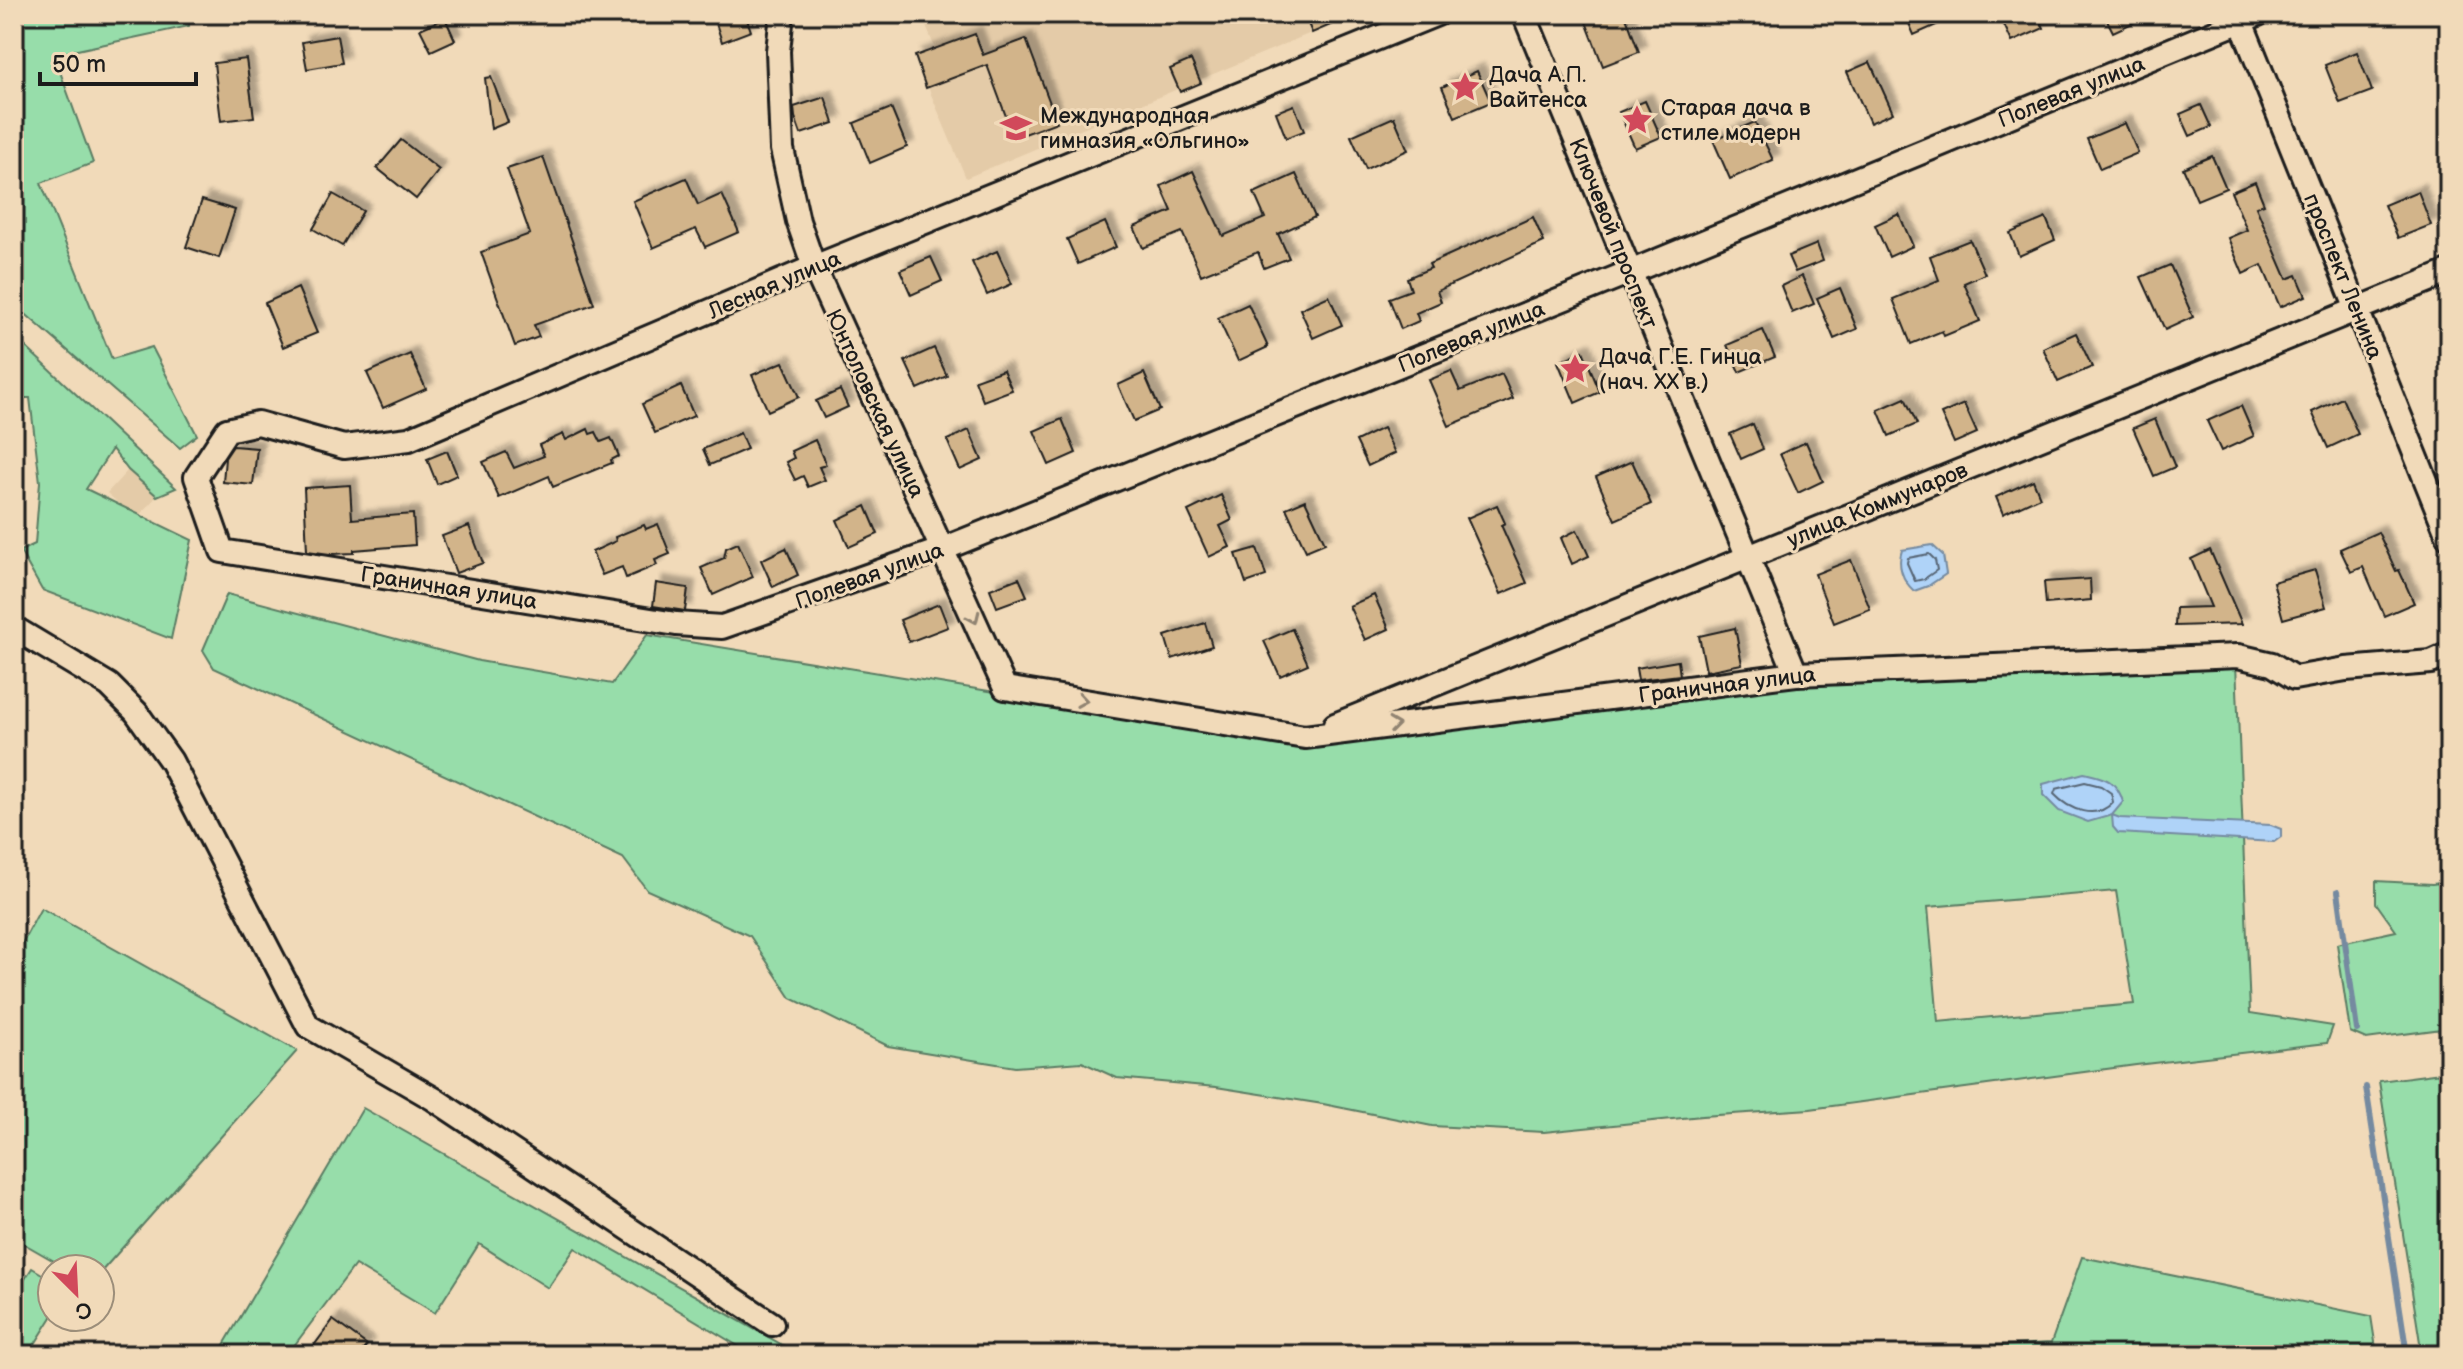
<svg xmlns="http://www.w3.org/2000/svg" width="2463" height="1369" font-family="'Balsamiq Sans',sans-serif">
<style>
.built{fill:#e4cba8}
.green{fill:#97ddaa;stroke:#5a7c63;stroke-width:2;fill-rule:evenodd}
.water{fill:#afd3f8;stroke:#748aa0;stroke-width:2}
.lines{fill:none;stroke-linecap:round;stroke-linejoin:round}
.shore{stroke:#576574;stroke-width:2}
.stream{stroke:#748aa0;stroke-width:6}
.building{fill:#d2b48a;stroke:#1c1c1c;stroke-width:2;filter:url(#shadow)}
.minor-casing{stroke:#1c1c1c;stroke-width:28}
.minor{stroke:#f1dab9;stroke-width:22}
.oneway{stroke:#918472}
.labels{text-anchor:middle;stroke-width:6;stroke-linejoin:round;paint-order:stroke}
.poi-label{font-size:22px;fill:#1c1c1c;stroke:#f1dab9;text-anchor:start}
.street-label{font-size:22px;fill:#1c1c1c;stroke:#f1dab9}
</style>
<defs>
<filter id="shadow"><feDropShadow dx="7" dy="-7" stdDeviation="2" flood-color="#0004"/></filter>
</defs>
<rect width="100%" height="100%" fill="#f1dab9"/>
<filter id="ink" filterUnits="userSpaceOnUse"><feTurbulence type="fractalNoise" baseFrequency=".0125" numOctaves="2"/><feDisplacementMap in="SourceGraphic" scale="16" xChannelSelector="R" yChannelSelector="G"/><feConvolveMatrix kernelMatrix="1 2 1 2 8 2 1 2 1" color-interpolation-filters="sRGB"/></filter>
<g filter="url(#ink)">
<g class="built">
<path d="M 921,14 L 1356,14 L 966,178 L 915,56 L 935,48 Z"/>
<path d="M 128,470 L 157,496 L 136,519 L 107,493 Z"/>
</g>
<g class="green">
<path d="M 14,14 L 190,14 L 189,26 L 54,55 L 93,163 L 41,183 L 112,359 L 152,347 L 197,435 L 180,448 L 14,304 Z"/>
<path d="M 14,336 L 176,488 L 157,496 L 128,470 L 112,449 L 86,489 L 192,540 L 171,639 L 42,590 L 20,551 L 35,544 L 40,482 L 30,398 L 14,398 Z"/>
<path d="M 227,594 L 479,661 L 612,684 L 647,635 L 1306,743 L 1798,684 L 2236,663 L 2250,1013 L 2333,1026 L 2327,1043 L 2136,1065 L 1810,1109 L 1702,1116 L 1544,1132 L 1432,1126 L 1323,1104 L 1216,1087 L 1117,1078 L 1082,1062 L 1015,1067 L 888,1046 L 791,998 L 750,936 L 647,890 L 623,858 L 214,668 L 203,650 ZM 2116,891 L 2134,1004 L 1938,1022 L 1928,907 Z"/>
<path d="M 2376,881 L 2432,884 L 2449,882 L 2449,1028 L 2366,1039 L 2350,1032 L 2337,944 L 2396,931 L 2376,903 Z"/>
<path d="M 41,908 L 297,1051 L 100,1273 L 100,1269 L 68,1269 L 14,1238 L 14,958 Z"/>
<path d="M 2449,1072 L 2449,1355 L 2422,1355 L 2379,1081 Z"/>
<path d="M 363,1108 L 800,1355 L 753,1355 L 575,1248 L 548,1288 L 479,1244 L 435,1313 L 355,1265 L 287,1355 L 218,1355 Z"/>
<path d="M 2082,1257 L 2371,1316 L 2377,1355 L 1834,1355 L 2051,1343 Z"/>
<path d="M 32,1268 L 52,1280 L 52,1317 L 28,1355 L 22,1355 L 14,1350 L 14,1296 Z"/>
</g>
<g class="water">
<path d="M 1932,545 L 1943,555 L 1946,574 L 1928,586 L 1914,591 C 1902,580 1897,565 1902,550 Z"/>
<path d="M 2084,773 C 2105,778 2117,780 2123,802 L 2112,815 L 2120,818 L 2271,825 L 2281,829 L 2281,837 L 2274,842 L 2118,833 L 2113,827 L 2112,815 L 2088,822 L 2059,811 L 2043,795 L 2043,784 Z"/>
</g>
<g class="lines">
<g class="shore">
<path d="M 1929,554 L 1935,560 L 1937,570 L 1924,579 L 1915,581 L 1907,563 L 1908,558 Z"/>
<path d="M 2085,782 L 2101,786 L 2111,793 L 2113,802 C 2096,821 2069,810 2054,794 L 2056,789 Z"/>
</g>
<g class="stream">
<path d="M 2338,891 L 2357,1030"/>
<path d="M 2366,1087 L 2407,1355"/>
</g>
</g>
<g class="building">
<path d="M 713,14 L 745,14 L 751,31 L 722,42 Z"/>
<path d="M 1304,14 L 1356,14 L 1312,33 Z"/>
<path d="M 1583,14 L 1625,14 L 1639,52 L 1603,66 Z"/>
<path d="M 1905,14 L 1961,14 L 1914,35 Z"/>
<path d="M 1999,14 L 2038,14 L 2044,28 L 2012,42 Z"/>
<path d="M 2104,14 L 2152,14 L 2113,32 Z"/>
<path d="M 445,18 L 455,40 L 431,51 L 420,29 Z"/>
<path d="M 975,34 L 983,55 L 1026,39 L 1057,122 L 1014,138 L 987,65 L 926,88 L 915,56 Z"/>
<path d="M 337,36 L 342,63 L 307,69 L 302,42 Z"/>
<path d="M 2357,52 L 2372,91 L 2340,103 L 2325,65 Z"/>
<path d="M 246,59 L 254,117 L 221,121 L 214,63 Z"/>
<path d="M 1191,60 L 1201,83 L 1180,92 L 1170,69 Z"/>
<path d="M 1870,62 L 1893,113 L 1870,123 L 1847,72 Z"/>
<path d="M 1477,71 L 1491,102 L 1455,117 L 1442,87 Z"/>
<path d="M 491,77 L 508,122 L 491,129 L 485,78 Z"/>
<path d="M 825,97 L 834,123 L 801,134 L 795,117 L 794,107 Z"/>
<path d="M 1645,101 L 1661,137 L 1635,148 L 1619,112 Z"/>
<path d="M 1294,105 L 1304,131 L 1286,138 L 1276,112 Z"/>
<path d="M 2201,105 L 2211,127 L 2190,136 L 2180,114 Z"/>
<path d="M 891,108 L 907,147 L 870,163 L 854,123 Z"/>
<path d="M 1394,117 L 1408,150 L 1366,169 L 1351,136 Z"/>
<path d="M 1755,122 L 1773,160 L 1730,179 L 1713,140 Z"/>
<path d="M 2125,123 L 2138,153 L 2100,169 L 2087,139 Z"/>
<path d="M 401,140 L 439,170 L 416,199 L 377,168 Z"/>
<path d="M 2212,156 L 2226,188 L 2197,200 L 2183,168 Z"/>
<path d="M 543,157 L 594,304 L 534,325 L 539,337 L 515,346 L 481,252 L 530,234 L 507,169 Z"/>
<path d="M 1193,171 L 1223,236 L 1265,218 L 1254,193 L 1296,174 L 1315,217 L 1278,234 L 1289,258 L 1264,268 L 1258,252 L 1201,275 L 1182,232 L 1143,248 L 1134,227 L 1172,211 L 1161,186 Z"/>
<path d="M 686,178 L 698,205 L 722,194 L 739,232 L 705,247 L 696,229 L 653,248 L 633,201 Z"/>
<path d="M 2255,182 L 2264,204 L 2256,207 L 2287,279 L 2297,275 L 2306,296 L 2280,307 L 2262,265 L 2243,274 L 2228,238 L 2247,230 L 2231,192 Z"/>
<path d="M 2418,191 L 2431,225 L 2398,238 L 2384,205 Z"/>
<path d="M 333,194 L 363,211 L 342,246 L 313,229 Z"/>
<path d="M 202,200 L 235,210 L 219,258 L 186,247 Z"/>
<path d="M 1899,214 L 1913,246 L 1889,257 L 1875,225 Z"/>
<path d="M 1533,217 L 1544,242 L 1437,291 L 1441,302 L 1416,313 L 1419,321 L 1401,329 L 1389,298 L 1411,290 L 1407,278 L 1431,268 L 1429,264 Z"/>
<path d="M 2046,218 L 2055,240 L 2019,256 L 2010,233 Z"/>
<path d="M 1105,222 L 1116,247 L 1078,264 L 1067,239 Z"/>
<path d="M 1970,240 L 1985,274 L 1964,283 L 1980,321 L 1944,336 L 1942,331 L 1911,344 L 1893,299 L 1939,280 L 1930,256 Z"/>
<path d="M 1817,244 L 1823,261 L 1795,272 L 1788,256 Z"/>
<path d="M 997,251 L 1012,284 L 987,295 L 972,262 Z"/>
<path d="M 931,257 L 942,281 L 911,295 L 900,270 Z"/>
<path d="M 2170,265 L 2193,317 L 2165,330 L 2141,277 Z"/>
<path d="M 1802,276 L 1814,304 L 1792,313 L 1781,286 Z"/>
<path d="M 298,288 L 317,333 L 283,347 L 265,303 Z"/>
<path d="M 1840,288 L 1857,329 L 1834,339 L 1817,298 Z"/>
<path d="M 1329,296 L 1342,325 L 1313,338 L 1300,309 Z"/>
<path d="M 1248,304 L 1268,347 L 1238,361 L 1218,318 Z"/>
<path d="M 1763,330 L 1775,357 L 1739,372 L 1727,345 Z"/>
<path d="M 2076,333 L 2092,367 L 2058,382 L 2043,348 Z"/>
<path d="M 934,348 L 947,376 L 918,389 L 905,361 Z"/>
<path d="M 1583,351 L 1600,392 L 1575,403 L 1558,362 Z"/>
<path d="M 410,354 L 426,389 L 383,408 L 367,373 Z"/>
<path d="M 783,362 L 799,397 L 768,411 L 752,375 Z"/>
<path d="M 1003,370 L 1012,390 L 983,401 L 975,380 Z"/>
<path d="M 1451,371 L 1460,391 L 1502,374 L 1513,399 L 1449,426 L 1429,380 Z"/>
<path d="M 1144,373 L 1160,410 L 1134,421 L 1118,385 Z"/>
<path d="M 681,386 L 694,416 L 655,433 L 642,404 Z"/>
<path d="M 840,390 L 848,407 L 824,418 L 816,401 Z"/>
<path d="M 1905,398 L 1917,424 L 1889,436 L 1878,410 Z"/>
<path d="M 2342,398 L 2358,434 L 2328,448 L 2312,412 Z"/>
<path d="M 1964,404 L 1977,433 L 1954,443 L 1941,414 Z"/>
<path d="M 2241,406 L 2254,436 L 2221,451 L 2207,421 Z"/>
<path d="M 1062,419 L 1076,453 L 1049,465 L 1034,431 Z"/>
<path d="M 2155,419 L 2175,467 L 2154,476 L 2133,428 Z"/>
<path d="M 1753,424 L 1763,449 L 1741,459 L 1730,434 Z"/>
<path d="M 1383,428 L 1395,453 L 1368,466 L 1356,441 Z"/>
<path d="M 588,429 L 590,434 L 596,432 L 601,442 L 611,438 L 619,456 L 611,460 L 612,463 L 553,487 L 549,476 L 499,498 L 483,462 L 506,452 L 514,468 L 544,456 L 539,445 L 563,434 L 566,440 Z"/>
<path d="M 969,430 L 982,460 L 960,470 L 947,440 Z"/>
<path d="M 740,433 L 747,449 L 710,465 L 703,449 Z"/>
<path d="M 815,440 L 826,465 L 819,467 L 825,480 L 808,487 L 803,476 L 795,480 L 786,462 L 794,458 L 791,451 Z"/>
<path d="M 1806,442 L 1823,481 L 1798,493 L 1780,454 Z"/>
<path d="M 233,446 L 257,448 L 253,485 L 223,482 L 225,458 Z"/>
<path d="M 447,451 L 457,475 L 437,484 L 427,459 Z"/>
<path d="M 1632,461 L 1651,504 L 1615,520 L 1596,477 Z"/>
<path d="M 2033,480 L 2040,497 L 2003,514 L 1996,497 Z"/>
<path d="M 350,485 L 352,519 L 413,514 L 415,545 L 354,550 L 354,553 L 330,554 L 307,551 L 304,488 Z"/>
<path d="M 1221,495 L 1232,520 L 1220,526 L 1230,547 L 1209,557 L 1188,511 Z"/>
<path d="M 1305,500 L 1325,543 L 1306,551 L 1286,508 Z"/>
<path d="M 1497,505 L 1505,523 L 1501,525 L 1527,583 L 1501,594 L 1467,518 Z"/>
<path d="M 866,506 L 878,534 L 849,547 L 837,520 Z"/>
<path d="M 658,524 L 670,554 L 655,560 L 657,565 L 626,578 L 622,567 L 602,575 L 592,552 L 616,541 L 615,537 L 644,525 L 646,529 Z"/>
<path d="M 469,526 L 483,563 L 456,573 L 442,536 Z"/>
<path d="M 1577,530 L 1589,556 L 1572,564 L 1561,538 Z"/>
<path d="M 2378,532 L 2396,571 L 2399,570 L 2414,603 L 2384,616 L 2363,567 L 2351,572 L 2340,549 Z"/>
<path d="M 738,543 L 753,577 L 713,595 L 701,568 L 724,558 L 726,548 Z"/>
<path d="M 786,548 L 798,575 L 773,587 L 761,560 Z"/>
<path d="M 1257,548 L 1266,576 L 1246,583 L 1236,554 Z"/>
<path d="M 2210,550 L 2242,624 L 2175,626 L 2176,608 L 2211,607 L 2191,559 Z"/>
<path d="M 1851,560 L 1870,609 L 1834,623 L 1815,574 Z"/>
<path d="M 2315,570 L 2326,607 L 2283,619 L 2273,582 Z"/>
<path d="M 1019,578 L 1027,596 L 997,607 L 990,589 Z"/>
<path d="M 2090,579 L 2091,600 L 2046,604 L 2044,582 Z"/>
<path d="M 656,583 L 688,588 L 685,611 L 653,606 Z"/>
<path d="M 1374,595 L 1389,629 L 1365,640 L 1349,606 Z"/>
<path d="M 939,604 L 948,627 L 909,642 L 900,620 Z"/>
<path d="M 1205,623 L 1212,646 L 1172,659 L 1165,636 Z"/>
<path d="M 1735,628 L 1742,664 L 1706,671 L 1699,636 Z"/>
<path d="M 1292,629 L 1308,664 L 1280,676 L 1264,641 Z"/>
<path d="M 1678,661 L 1680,675 L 1638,680 L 1636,668 Z"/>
<path d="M 333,1320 L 367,1345 L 359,1355 L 307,1355 Z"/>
</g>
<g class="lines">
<defs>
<g id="minor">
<path d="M 782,14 L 778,51 L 782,149 L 798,221 L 814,267 L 1005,688 L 1305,737 L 1796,674 L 2238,656 L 2272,664 L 2294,678 L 2346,669 L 2431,662 L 2449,654"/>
<path d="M 1437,14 L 814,267 L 409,439 L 344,447 L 258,423 L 227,430 L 196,477 L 222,551 L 676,624 L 722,627 L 943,549 L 1630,272 L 2258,14"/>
<path d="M 1524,14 L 1796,674"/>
<path d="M 2238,14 L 2449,538"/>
<path d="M 14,628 L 109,685 L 136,712 L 171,761 L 308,1026 L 434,1099 L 772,1324"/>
<path d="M 1335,725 L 2449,272"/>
</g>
</defs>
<use href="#minor" class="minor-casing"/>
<use href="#minor" class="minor"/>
</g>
<defs><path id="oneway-chevron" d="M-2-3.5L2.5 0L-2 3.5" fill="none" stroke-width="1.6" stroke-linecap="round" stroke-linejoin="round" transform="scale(2)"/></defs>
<g class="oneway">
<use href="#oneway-chevron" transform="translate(974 618) rotate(66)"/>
<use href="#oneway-chevron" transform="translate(1082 700) rotate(9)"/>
<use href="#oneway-chevron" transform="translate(1394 725) rotate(-7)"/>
</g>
</g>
<defs>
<symbol id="sight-bare" viewBox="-9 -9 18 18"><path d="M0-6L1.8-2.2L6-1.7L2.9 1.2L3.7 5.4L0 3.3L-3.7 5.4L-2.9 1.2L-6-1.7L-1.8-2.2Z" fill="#d1495b" stroke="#f1dab9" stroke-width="2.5" paint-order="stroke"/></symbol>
<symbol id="school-bare" viewBox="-9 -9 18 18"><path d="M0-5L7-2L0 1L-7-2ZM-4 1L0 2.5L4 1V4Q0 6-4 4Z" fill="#d1495b" stroke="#f1dab9" stroke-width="2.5" paint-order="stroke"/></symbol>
</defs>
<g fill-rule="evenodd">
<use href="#sight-bare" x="1443" y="65" width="44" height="44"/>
<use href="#sight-bare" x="1615" y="98" width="44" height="44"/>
<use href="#school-bare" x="994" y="106" width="44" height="44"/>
<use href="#sight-bare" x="1553" y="347" width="44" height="44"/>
</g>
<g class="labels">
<g class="poi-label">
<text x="1489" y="82">Дача А.П.<tspan x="1489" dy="25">Вайтенса</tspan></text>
<text x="1661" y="115">Старая дача в<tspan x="1661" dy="25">стиле модерн</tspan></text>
<text x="1040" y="123">Международная<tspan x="1040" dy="25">гимназия «Ольгино»</tspan></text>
<text x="1599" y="364">Дача Г.Е. Гинца<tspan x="1599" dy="25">(нач. XX в.)</tspan></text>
</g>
<g class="street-label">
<text transform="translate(2071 91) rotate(-22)" y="8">Полевая улица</text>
<text transform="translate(1614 233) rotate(68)" y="8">Ключевой проспект</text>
<text transform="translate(2344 276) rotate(68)" y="8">проспект Ленина</text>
<text transform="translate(774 284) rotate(-23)" y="8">Лесная улица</text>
<text transform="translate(1471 336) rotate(-22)" y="8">Полевая улица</text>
<text transform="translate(876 403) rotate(65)" y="8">Юнтоловская улица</text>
<text transform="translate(1877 504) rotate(-22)" y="8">улица Коммунаров</text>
<text transform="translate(869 575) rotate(-20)" y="8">Полевая улица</text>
<text transform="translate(449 587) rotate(9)" y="8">Граничная улица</text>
<text transform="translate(1727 684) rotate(-7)" y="8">Граничная улица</text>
</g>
</g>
<rect width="2463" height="1369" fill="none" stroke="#f1dab9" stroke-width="48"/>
<rect x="24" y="24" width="2415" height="1321" fill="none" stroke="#1c1c1c" stroke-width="3" filter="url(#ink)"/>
<g transform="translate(76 1293) rotate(156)"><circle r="38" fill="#f1dab9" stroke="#9c8e7a" stroke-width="2"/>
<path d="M0-6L14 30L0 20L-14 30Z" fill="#d1495b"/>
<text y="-12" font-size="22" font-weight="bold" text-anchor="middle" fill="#1c1c1c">С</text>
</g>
<path d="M40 72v12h156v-12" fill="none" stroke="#1c1c1c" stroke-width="4"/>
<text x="52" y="72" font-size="24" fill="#1c1c1c" stroke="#f1dab9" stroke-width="6" paint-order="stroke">50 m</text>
</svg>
